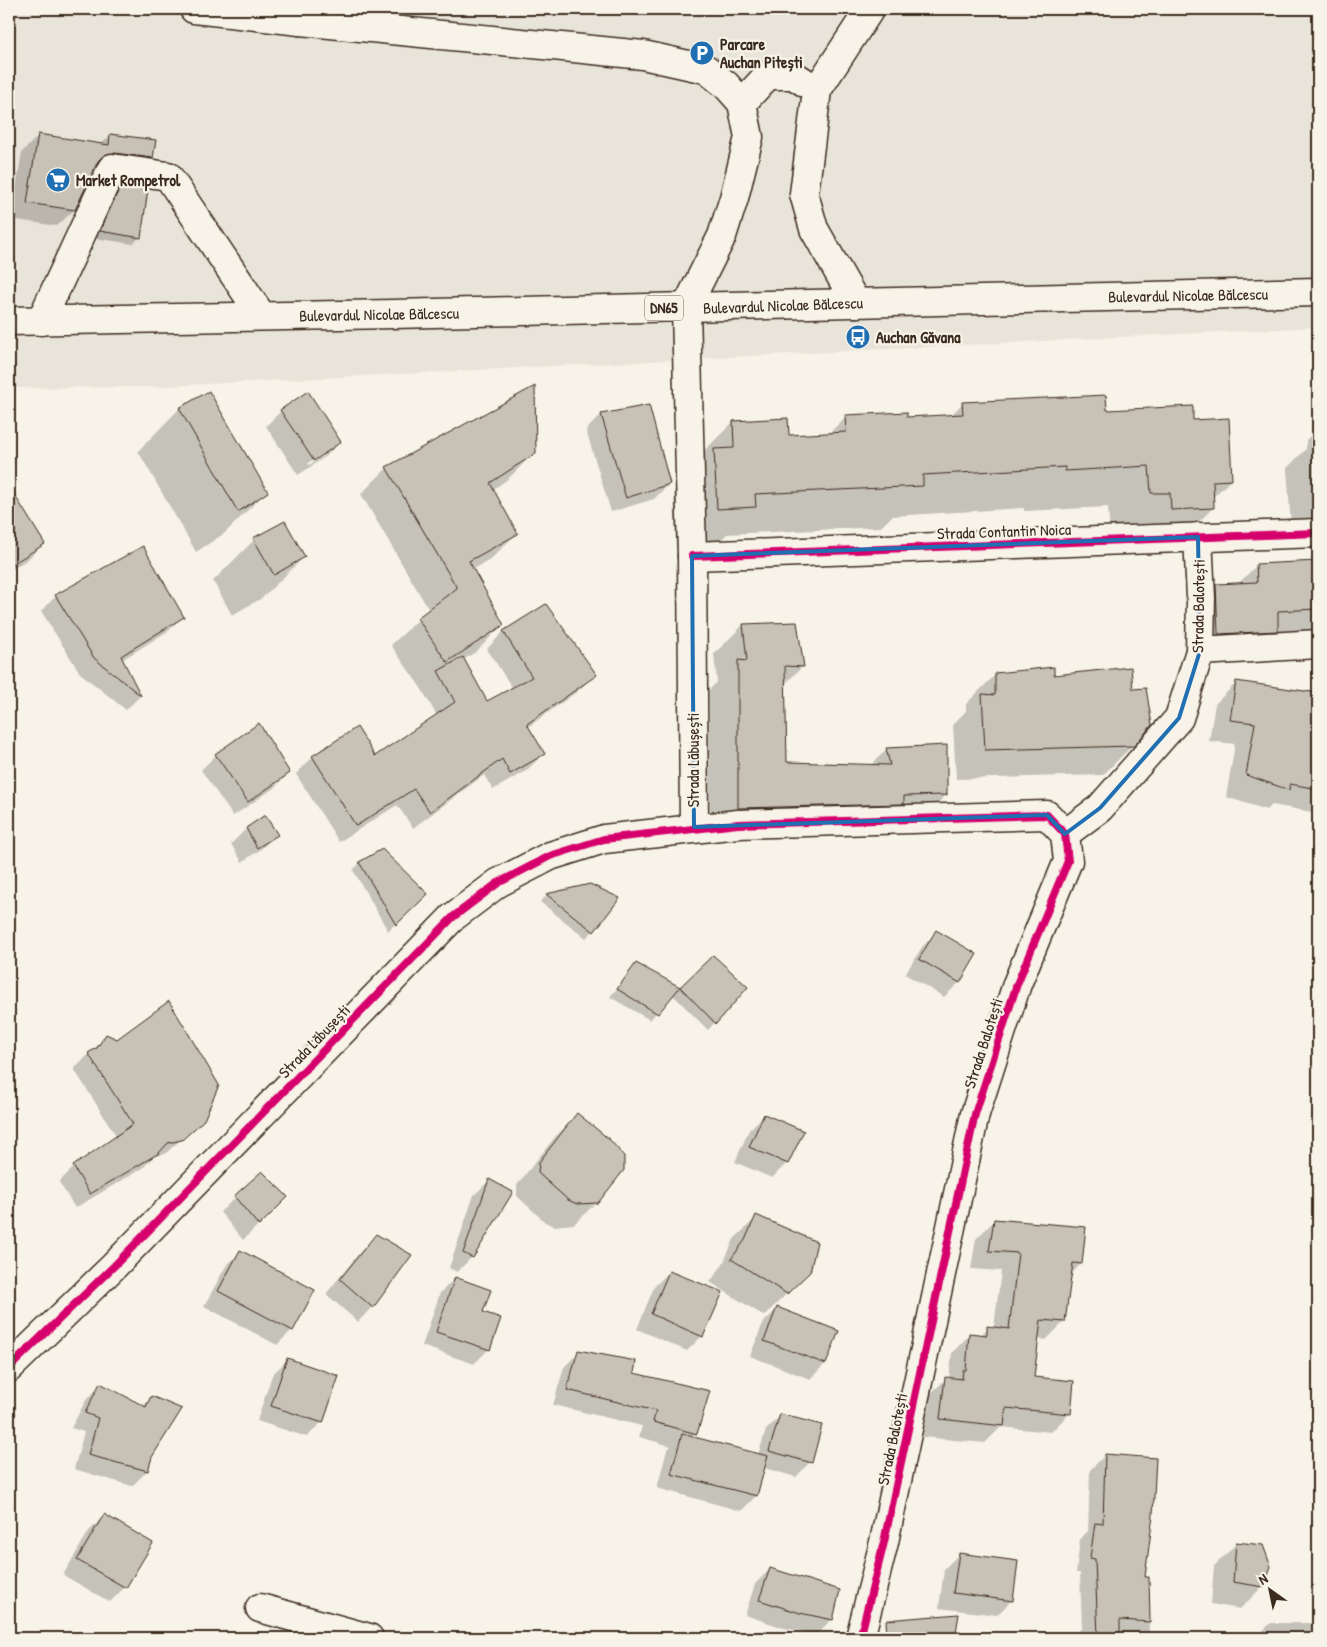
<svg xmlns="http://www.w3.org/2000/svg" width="1327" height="1647" font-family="'Patrick Hand',sans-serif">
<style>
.built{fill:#e9e4d9}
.shadow{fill:#0003;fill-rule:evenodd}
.building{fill:#c8c1b6;stroke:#3b2a1e}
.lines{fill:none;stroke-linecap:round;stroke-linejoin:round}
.minor-casing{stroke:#3b2a1e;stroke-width:31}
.major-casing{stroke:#3b2a1e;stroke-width:31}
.minor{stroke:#f7f3e8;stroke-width:28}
.major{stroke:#f7f3e8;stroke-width:28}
.cycleway-casing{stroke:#f7f3e8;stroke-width:11}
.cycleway{stroke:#d6006c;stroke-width:8}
.marked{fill:none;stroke:#1f6fb2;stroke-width:4;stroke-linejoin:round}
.labels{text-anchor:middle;stroke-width:4.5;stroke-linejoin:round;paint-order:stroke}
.shield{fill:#f7f3e8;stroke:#73665b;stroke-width:1}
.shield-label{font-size:15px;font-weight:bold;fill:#3b2a1e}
.poi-label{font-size:16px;font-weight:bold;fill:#3b2a1e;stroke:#f7f3e8;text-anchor:start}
.street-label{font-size:16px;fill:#3b2a1e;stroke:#f7f3e8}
</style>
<rect width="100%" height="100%" fill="#f7f3e8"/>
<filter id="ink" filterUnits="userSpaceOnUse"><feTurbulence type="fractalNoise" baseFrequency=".02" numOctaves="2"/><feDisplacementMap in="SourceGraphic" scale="10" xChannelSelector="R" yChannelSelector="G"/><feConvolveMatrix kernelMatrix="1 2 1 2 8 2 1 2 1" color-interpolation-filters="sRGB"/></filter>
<g filter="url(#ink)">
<path class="built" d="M 9,9 L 1318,9 L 1318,327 L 148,387 L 9,388 Z"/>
<g class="shadow">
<path d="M 111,135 L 152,157 L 135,174 L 93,169 L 74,210 L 57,226 L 11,219 L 22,152 L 38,136 L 100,145 Z"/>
<path d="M 122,186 L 140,237 L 133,244 L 94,238 L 114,194 Z"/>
<path d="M 209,392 L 266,492 L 225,533 L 196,552 L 138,451 L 179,409 Z"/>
<path d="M 963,403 L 1106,412 L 1192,422 L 1231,480 L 1212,498 L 1213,508 L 1171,549 L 1110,534 L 1108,507 L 1024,511 L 1024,508 L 892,516 L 881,527 L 727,534 L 713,548 L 676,550 L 674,491 L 692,472 L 692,463 L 733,422 L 787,436 L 828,434 L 846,417 L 906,419 L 950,416 Z"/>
<path d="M 648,406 L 669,484 L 654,499 L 611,512 L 586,430 L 601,415 Z"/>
<path d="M 281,411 L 340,442 L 325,457 L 298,475 L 266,426 ZM 325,452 L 325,455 L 309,465 L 308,463 Z"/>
<path d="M 1318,428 L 1318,525 L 1291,527 L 1287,468 L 1306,449 L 1306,440 Z"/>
<path d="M 534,453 L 508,479 L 492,490 L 516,534 L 490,560 L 472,570 L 503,624 L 477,651 L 463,660 L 486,703 L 513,689 L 487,649 L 503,632 L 546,606 L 595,674 L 578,691 L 528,727 L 543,754 L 526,771 L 493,790 L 484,775 L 413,828 L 397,805 L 339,842 L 296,774 L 313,757 L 375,757 L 437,716 L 421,688 L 391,645 L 429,610 L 361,494 L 387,468 Z"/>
<path d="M 9,489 L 43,544 L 28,559 L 9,571 Z"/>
<path d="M 254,540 L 304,557 L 262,598 L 232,615 L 213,581 Z"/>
<path d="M 142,548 L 182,617 L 168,631 L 122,660 L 140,696 L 126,710 L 80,673 L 41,611 L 56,596 Z"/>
<path d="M 1318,562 L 1318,625 L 1313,630 L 1275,632 L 1255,653 L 1196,656 L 1194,607 L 1217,585 L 1238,584 L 1257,565 Z"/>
<path d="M 743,625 L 802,667 L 784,685 L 786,763 L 870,766 L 887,749 L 946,795 L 916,824 L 710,837 L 709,690 L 717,682 L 714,654 Z"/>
<path d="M 996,674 L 1053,676 L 1133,745 L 1103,775 L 956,779 L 953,724 L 966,711 L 966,704 Z"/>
<path d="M 1236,683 L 1318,692 L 1318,813 L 1272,805 L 1267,810 L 1226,797 L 1235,744 L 1209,741 L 1215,704 Z"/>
<path d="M 216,755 L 289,773 L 274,788 L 233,816 L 201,770 Z"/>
<path d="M 264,817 L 276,835 L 261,849 L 242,862 L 231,844 L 246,829 Z"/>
<path d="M 360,863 L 426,894 L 388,931 L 353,870 Z"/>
<path d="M 590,886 L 593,931 L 586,938 L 540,902 L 547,895 Z"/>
<path d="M 937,932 L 976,954 L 959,983 L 944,997 L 905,974 L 922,947 Z"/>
<path d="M 713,957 L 746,987 L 708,1030 L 672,994 L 650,1020 L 610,997 L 636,965 L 680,989 Z"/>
<path d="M 107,1036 L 187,1134 L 165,1154 L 153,1157 L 143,1168 L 75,1208 L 59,1182 L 74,1167 L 117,1137 L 74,1069 Z"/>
<path d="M 577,1115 L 597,1202 L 574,1224 L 554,1226 L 545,1222 L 517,1196 L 517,1185 L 555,1137 Z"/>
<path d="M 764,1115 L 787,1163 L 772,1178 L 735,1162 L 749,1130 Z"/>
<path d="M 262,1173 L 287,1197 L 243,1240 L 220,1212 Z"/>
<path d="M 489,1181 L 472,1257 L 457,1272 L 449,1268 L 474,1195 Z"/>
<path d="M 757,1217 L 809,1272 L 764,1316 L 710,1282 L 723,1264 L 734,1239 Z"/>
<path d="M 994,1221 L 1081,1264 L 1070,1275 L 1064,1322 L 1046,1340 L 1037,1339 L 1033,1378 L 1069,1414 L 1051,1432 L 1001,1427 L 985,1443 L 923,1437 L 927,1397 L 946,1379 L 949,1379 L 952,1353 L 970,1334 L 980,1336 L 988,1328 L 994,1328 L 1001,1271 L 971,1269 L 976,1239 Z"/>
<path d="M 376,1236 L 372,1307 L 358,1322 L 326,1294 L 361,1251 Z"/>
<path d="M 241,1252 L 292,1330 L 277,1345 L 204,1306 L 226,1266 Z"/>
<path d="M 669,1272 L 702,1336 L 687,1351 L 637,1329 L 654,1287 Z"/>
<path d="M 455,1278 L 482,1313 L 489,1349 L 474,1364 L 422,1346 L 440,1293 Z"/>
<path d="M 778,1308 L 837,1331 L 825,1364 L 810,1379 L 750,1356 L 763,1323 Z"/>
<path d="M 579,1352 L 633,1374 L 696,1433 L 692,1438 L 758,1455 L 766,1430 L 781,1415 L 810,1462 L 796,1477 L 764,1468 L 756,1496 L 741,1511 L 657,1488 L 667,1450 L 671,1446 L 639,1437 L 642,1426 L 553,1405 L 564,1367 Z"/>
<path d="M 287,1360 L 322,1422 L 307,1437 L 257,1421 L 272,1375 Z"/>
<path d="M 101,1385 L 142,1407 L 151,1398 L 150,1457 L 147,1471 L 132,1486 L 74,1469 L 84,1432 L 71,1428 L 86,1400 Z"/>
<path d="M 1105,1455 L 1144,1578 L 1148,1578 L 1149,1638 L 1070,1638 L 1082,1628 L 1080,1573 L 1076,1573 L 1080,1539 L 1088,1531 L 1090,1470 Z"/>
<path d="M 104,1516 L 125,1587 L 110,1602 L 63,1575 L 89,1531 Z"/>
<path d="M 1236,1544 L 1263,1586 L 1240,1609 L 1211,1604 L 1214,1566 Z"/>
<path d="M 959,1554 L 1012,1600 L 997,1615 L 939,1608 L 944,1569 Z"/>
<path d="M 770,1569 L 832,1619 L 817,1634 L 784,1628 L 745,1615 L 755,1584 Z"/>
<path d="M 958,1616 L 953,1638 L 903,1638 L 903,1634 Z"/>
<path d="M 1271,1623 L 1318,1623 L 1318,1638 L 1255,1638 Z"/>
</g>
<g class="building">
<path d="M 38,134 L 109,145 L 110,134 L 156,140 L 153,158 L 114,153 L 104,155 L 98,161 L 75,210 L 27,203 Z"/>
<path d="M 121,185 L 148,189 L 141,238 L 100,231 Z"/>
<path d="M 535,386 L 536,453 L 490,483 L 518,534 L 469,561 L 504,625 L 447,662 L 417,618 L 457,588 L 386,467 Z"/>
<path d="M 209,391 L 268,492 L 238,512 L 179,408 Z"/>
<path d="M 308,391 L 341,442 L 314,461 L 280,410 Z"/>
<path d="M 1106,395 L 1107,410 L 1193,406 L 1193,420 L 1229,418 L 1232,480 L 1213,481 L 1214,508 L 1171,510 L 1170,493 L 1151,493 L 1149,466 L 1065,471 L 1065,467 L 923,475 L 923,486 L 755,494 L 756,507 L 717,509 L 714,449 L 734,448 L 733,421 L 788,418 L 789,435 L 846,432 L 845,415 L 907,412 L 907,417 L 963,414 L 962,402 Z"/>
<path d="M 649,405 L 670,484 L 626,498 L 601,414 Z"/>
<path d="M 9,486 L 45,544 L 9,566 Z"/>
<path d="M 285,521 L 305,557 L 274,575 L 253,538 Z"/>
<path d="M 143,546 L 184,617 L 121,656 L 141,696 L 94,658 L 55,595 Z"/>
<path d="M 1318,561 L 1318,609 L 1278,611 L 1278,631 L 1218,634 L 1216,584 L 1257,582 L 1256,564 Z"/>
<path d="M 546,604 L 597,675 L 527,724 L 545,754 L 510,774 L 502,759 L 430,812 L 414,789 L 356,826 L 312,756 L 357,727 L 375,756 L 455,702 L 438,671 L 463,657 L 487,701 L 532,677 L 503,631 Z"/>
<path d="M 797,622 L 804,667 L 785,666 L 787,762 L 890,765 L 886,748 L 947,745 L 947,795 L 904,796 L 904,804 L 738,808 L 738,660 L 747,661 L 743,624 Z"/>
<path d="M 1054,667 L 1054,675 L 1131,667 L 1133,689 L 1146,688 L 1152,725 L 1134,746 L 985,750 L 982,694 L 995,695 L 995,673 Z"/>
<path d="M 1236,681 L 1318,693 L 1318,789 L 1290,784 L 1289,790 L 1246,775 L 1255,723 L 1230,720 Z"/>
<path d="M 259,723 L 290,773 L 248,802 L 215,754 Z"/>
<path d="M 265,815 L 278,835 L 257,848 L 246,828 Z"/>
<path d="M 382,849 L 428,894 L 396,925 L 359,862 Z"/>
<path d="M 590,884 L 620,898 L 594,932 L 546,894 Z"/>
<path d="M 936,930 L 977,954 L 960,983 L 919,959 Z"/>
<path d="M 713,955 L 748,987 L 716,1024 L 680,987 Z"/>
<path d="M 636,963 L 680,987 L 658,1014 L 617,989 Z"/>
<path d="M 169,1001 L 219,1085 L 204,1120 L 182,1140 L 168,1143 L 159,1153 L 90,1194 L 73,1166 L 133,1124 L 88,1053 L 97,1048 L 106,1034 L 117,1039 Z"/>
<path d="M 577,1113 L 610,1140 L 624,1156 L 624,1170 L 598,1203 L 577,1204 L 568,1200 L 538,1173 L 539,1162 Z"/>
<path d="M 764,1114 L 804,1131 L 788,1164 L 749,1147 Z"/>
<path d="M 262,1171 L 288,1197 L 259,1226 L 234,1196 Z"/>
<path d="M 489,1179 L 513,1192 L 473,1258 L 463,1253 Z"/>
<path d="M 756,1215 L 817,1242 L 810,1272 L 787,1294 L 731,1259 L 745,1240 Z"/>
<path d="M 994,1219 L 1086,1227 L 1082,1264 L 1073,1263 L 1065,1322 L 1041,1320 L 1034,1377 L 1074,1381 L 1071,1414 L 1006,1408 L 1004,1426 L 940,1419 L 945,1377 L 962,1379 L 963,1370 L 966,1370 L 969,1333 L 987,1335 L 987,1326 L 1009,1329 L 1018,1253 L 989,1251 Z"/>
<path d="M 376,1234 L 412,1255 L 373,1308 L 340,1279 Z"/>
<path d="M 240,1250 L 315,1290 L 293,1331 L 218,1291 Z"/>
<path d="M 669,1271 L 723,1292 L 703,1337 L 651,1314 Z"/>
<path d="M 455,1277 L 491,1290 L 483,1312 L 501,1318 L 490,1350 L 436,1332 Z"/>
<path d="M 777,1307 L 839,1331 L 826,1364 L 764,1341 Z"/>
<path d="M 578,1350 L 636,1361 L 634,1373 L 710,1391 L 697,1434 L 653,1422 L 656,1411 L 567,1390 Z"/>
<path d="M 287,1358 L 339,1376 L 323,1423 L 271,1406 Z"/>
<path d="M 100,1383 L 146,1407 L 151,1396 L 182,1409 L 152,1457 L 148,1471 L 88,1455 L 98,1418 L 85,1413 Z"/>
<path d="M 780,1414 L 822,1425 L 812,1463 L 769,1451 Z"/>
<path d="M 682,1434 L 768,1456 L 757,1496 L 671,1474 Z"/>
<path d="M 1105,1454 L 1156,1458 L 1153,1515 L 1145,1577 L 1149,1577 L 1150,1622 L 1120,1620 L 1120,1638 L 1098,1638 L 1095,1559 L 1090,1558 L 1095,1523 L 1103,1524 Z"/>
<path d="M 104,1514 L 153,1543 L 126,1588 L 77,1560 Z"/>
<path d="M 1236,1542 L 1263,1545 L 1271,1567 L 1264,1587 L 1233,1582 Z"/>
<path d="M 959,1553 L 1018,1561 L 1013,1601 L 953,1593 Z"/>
<path d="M 770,1568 L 840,1590 L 833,1620 L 800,1613 L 759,1600 Z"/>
<path d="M 959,1614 L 955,1638 L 887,1638 L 886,1620 Z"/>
</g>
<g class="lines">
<defs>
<g id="minor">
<path d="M 194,9 L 300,21"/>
<path d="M 301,9 L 300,21 L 643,55 L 706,69 L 726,85 L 742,103 L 749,137 L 734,198 L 722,236 L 686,308 L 692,556 L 694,827"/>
<path d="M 742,103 L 768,75 L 793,75 L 817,90"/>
<path d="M 856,303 L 814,229 L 804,194 L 817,90 L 870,9"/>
<path d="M 41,321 L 112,168 L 168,176 L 261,315"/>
<path d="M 692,556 L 1318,533"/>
<path d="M 1200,651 L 1318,644"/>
<path d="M 1065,834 L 1100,808 L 1179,718 L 1200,651 L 1201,598 L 1198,537"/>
<path d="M 9,1368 L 114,1266 L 453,917 L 498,883 L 550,856 L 604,839 L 738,824 L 1047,815 L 1065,834 L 1068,861 L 1017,984 L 975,1114 L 884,1542 L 860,1638"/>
<path d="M 260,1608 L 369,1638"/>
</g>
<path id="major" d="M 9,321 L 393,314 L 1318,292"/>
</defs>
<use href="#minor" class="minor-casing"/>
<use href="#major" class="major-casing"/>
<use href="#minor" class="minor"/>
<use href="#major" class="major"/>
<defs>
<g id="cycleway">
<path d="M 692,556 L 1318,533"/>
<path d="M 9,1368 L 114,1266 L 453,917 L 498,883 L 550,856 L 604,839 L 738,824 L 1047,815 L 1065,834 L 1068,861 L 1017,984 L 975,1114 L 884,1542 L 860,1638"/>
</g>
</defs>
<use href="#cycleway" class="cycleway-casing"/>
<use href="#cycleway" class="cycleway"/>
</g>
</g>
<path class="marked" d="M 1198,537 L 1200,651 L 1179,718 L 1100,808 L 1065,834 L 1047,815 L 694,827 L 692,556 Z"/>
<defs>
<symbol id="parking-disc" viewBox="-11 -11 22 22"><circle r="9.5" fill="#1f6fb2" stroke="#f7f3e8"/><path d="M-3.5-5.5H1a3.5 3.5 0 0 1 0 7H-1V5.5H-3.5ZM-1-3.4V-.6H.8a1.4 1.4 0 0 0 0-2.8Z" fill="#fff"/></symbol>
<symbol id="supermarket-disc" viewBox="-11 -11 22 22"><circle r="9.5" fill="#1f6fb2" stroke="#f7f3e8"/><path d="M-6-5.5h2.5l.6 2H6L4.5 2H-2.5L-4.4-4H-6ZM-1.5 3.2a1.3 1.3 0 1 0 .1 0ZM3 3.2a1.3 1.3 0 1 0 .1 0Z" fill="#fff"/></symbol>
<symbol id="bus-disc" viewBox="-11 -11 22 22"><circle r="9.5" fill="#1f6fb2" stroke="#f7f3e8"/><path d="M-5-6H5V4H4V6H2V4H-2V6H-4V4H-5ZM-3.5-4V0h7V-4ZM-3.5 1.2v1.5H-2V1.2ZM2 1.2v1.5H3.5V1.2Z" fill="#fff"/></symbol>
</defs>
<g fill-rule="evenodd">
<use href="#parking-disc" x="688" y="39" width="28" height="28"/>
<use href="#supermarket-disc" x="44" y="166" width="28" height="28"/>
<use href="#bus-disc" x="844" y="323" width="28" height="28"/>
</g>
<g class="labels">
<rect class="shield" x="645" y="295.5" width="38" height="25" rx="4"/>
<g class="shield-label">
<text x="664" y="313">DN65</text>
</g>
<g class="poi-label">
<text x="720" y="50">Parcare<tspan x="720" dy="18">Auchan Pitești</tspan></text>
<text x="76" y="186">Market Rompetrol</text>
<text x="876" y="343">Auchan Găvana</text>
</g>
<g class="street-label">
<text transform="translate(1188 295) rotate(-1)" y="6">Bulevardul Nicolae Bălcescu</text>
<text transform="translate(783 305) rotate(-2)" y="6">Bulevardul Nicolae Bălcescu</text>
<text transform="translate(379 314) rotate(-1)" y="6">Bulevardul Nicolae Bălcescu</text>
<text transform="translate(1004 531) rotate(-2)" y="6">Strada Contantin Noica</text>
<text transform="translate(1198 606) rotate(-89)" y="6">Strada Balotești</text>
<text transform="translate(693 760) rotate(-90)" y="6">Strada Lăbușești</text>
<text transform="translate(314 1041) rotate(-46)" y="6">Strada Lăbușești</text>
<text transform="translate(983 1043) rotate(-72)" y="6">Strada Balotești</text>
<text transform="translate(892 1439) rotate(-78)" y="6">Strada Balotești</text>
</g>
</g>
<rect width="1327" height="1647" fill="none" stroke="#f7f3e8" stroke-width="30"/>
<rect x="15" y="15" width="1297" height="1617" fill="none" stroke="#3b2a1e" stroke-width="2" filter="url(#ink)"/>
<g transform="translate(1270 1590) rotate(327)" stroke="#f7f3e8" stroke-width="4" paint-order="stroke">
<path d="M0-4L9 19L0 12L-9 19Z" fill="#3b2a1e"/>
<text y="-8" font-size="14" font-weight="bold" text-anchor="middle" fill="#3b2a1e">N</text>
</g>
</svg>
